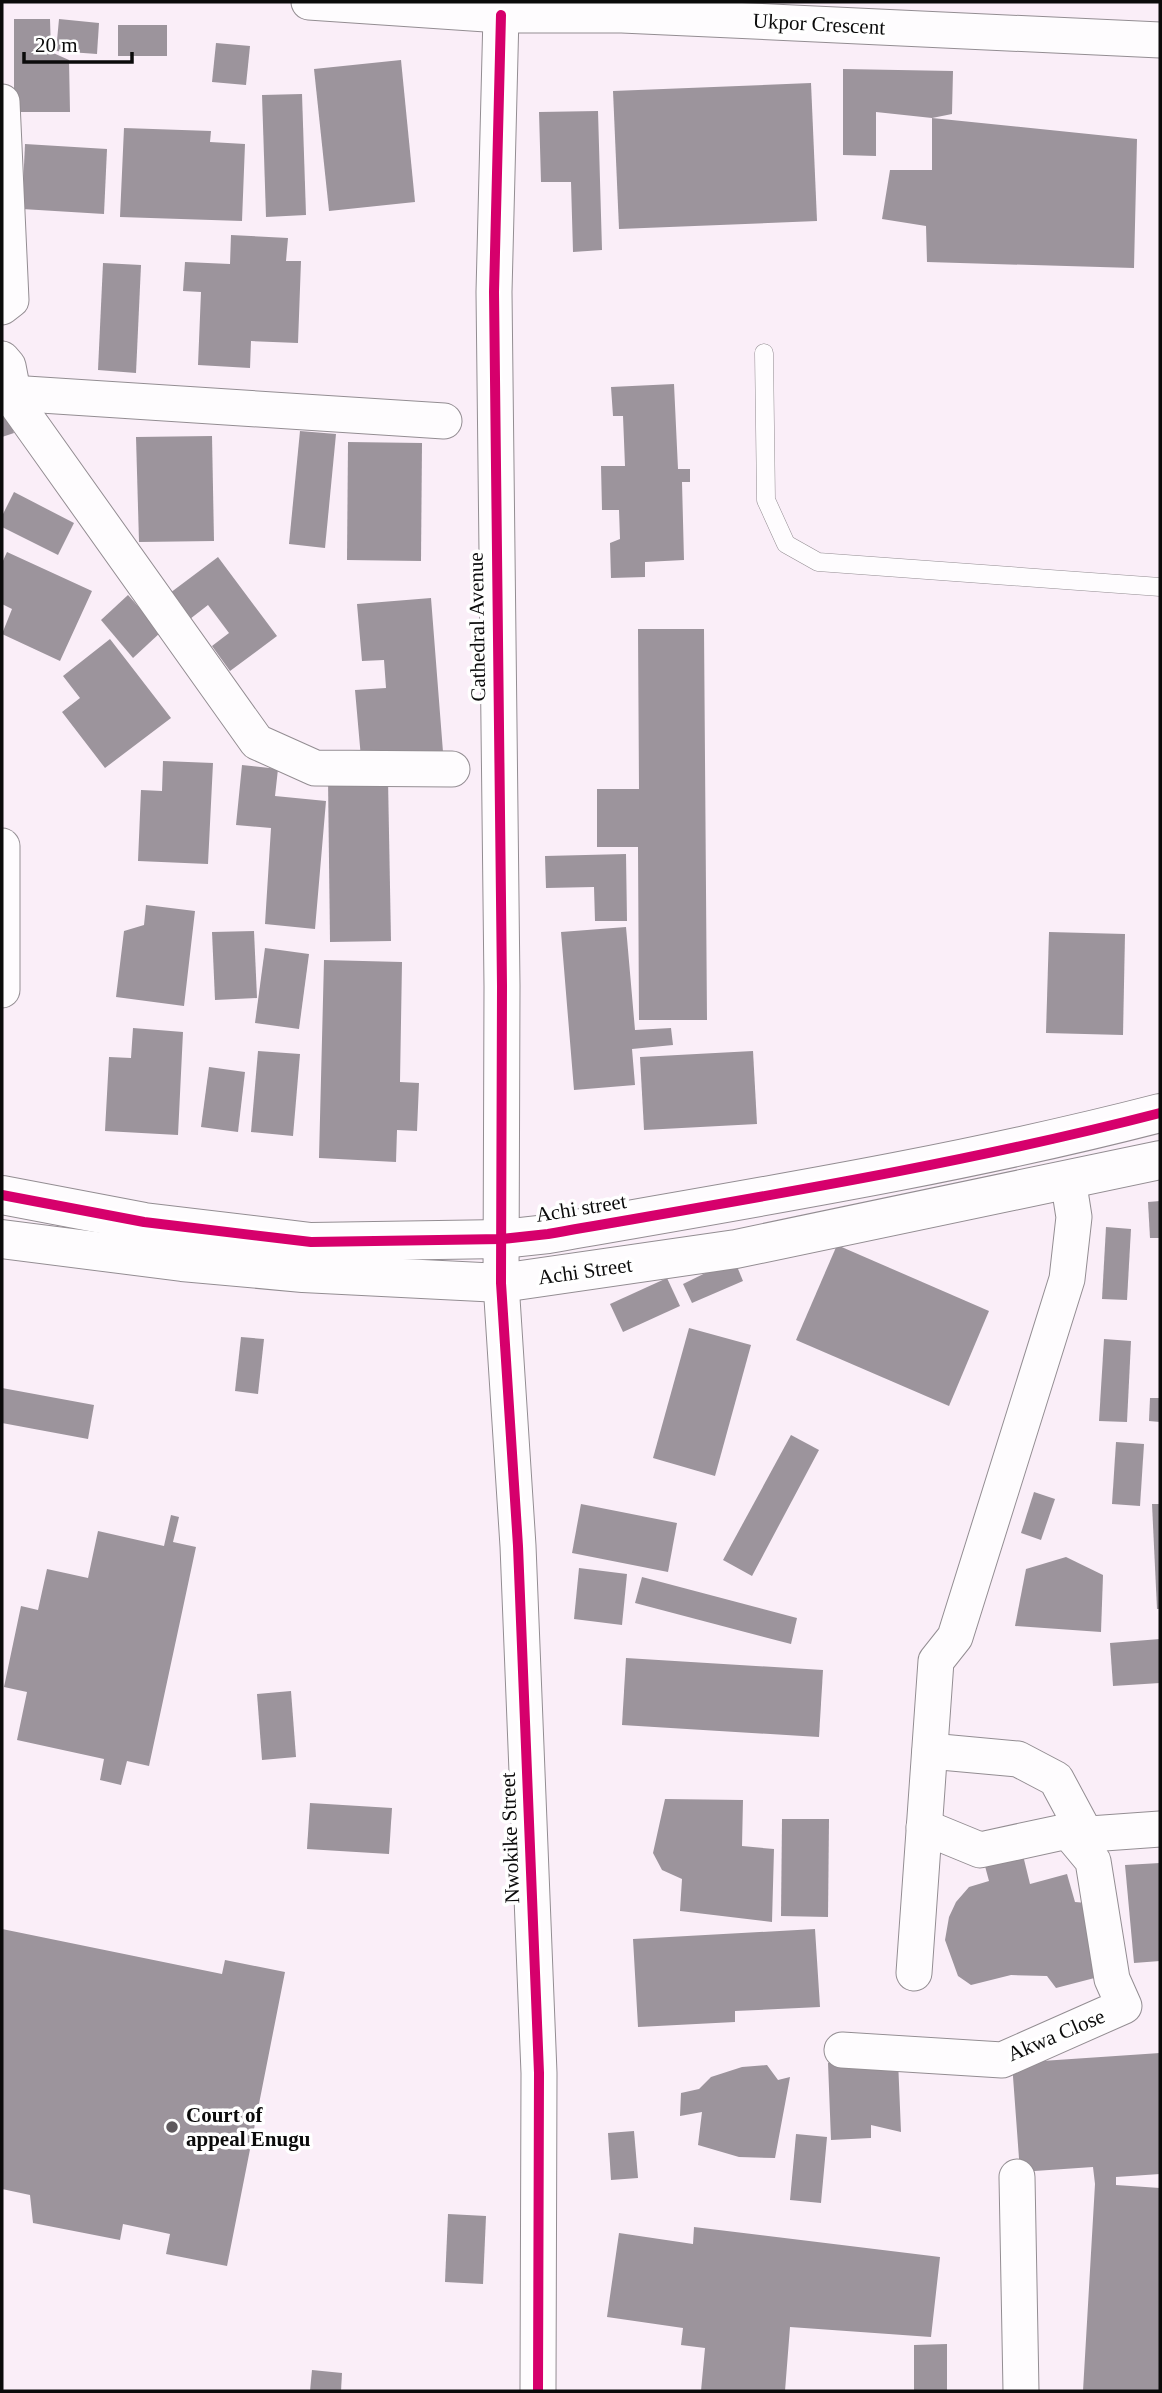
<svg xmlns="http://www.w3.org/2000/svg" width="1162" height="2393" font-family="'Times New Roman',serif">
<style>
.building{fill:#9c949c}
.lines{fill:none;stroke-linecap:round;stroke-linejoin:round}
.service-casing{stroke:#938d92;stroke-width:19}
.minor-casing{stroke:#938d92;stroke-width:37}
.tertiary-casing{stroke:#938d92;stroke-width:40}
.service{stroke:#fefcfe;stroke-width:18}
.minor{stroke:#fefcfe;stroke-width:35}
.tertiary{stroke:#fefcfe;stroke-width:38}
.cycleway-casing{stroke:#fff;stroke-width:15}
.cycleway{stroke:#d6006c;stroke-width:10}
.poi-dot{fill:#5f5a5e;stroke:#fff;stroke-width:2.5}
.labels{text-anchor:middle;stroke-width:7;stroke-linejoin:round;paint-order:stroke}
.street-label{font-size:21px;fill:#0b0b0b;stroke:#fff}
.poi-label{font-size:21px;font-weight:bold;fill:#0b0b0b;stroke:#fff;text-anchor:start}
</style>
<rect width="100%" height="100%" fill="#faeef8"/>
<g class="building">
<path d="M 14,19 L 50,19 L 51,52 L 69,60 L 70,112 L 14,112 Z"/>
<path d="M 59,19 L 99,23 L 97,54 L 56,51 Z"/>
<rect x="118" y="25" width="49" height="31"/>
<path d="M 216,43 L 250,46 L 246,85 L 212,82 Z"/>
<path d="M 401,60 L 415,202 L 329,211 L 314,69 Z"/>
<path d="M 843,69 L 953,71 L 952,114 L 932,118 L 876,112 L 876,156 L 843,155 Z"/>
<path d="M 811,83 L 817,221 L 619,229 L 613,91 Z"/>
<path d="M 302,94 L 306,215 L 266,217 L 262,95 Z"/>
<path d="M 598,111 L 602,250 L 573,252 L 571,182 L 541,182 L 539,112 Z"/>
<path d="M 932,118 L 1137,139 L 1134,268 L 927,262 L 926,226 L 882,219 L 890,170 L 932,170 Z"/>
<path d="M 124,128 L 211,131 L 210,142 L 245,144 L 242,221 L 120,217 Z"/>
<path d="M 25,144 L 107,149 L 104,214 L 22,209 Z"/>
<path d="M 231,235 L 288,238 L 286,261 L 301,261 L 298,343 L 251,341 L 250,368 L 198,365 L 201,292 L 183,291 L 185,262 L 230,264 Z"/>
<path d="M 103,263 L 141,265 L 136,373 L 98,370 Z"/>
<path d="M 674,384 L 678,469 L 690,469 L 690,482 L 682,482 L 684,560 L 645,562 L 645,577 L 611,578 L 610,543 L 620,539 L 619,510 L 602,510 L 601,466 L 625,466 L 623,416 L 613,416 L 611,387 Z"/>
<path d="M 2,399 L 14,433 L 2,437 Z"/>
<path d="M 300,431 L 336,434 L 325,548 L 289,544 Z"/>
<path d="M 212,436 L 214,541 L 139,542 L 136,437 Z"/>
<path d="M 348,442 L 422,443 L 421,561 L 347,560 Z"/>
<path d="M 14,492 L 74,523 L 58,555 L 2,527 L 2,516 Z"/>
<path d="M 7,552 L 92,591 L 60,661 L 2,634 L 12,609 L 2,604 L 2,563 Z"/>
<path d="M 218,557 L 277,636 L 230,671 L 212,646 L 229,633 L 208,605 L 190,619 L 170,593 Z"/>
<path d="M 128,595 L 161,632 L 133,658 L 101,620 Z"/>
<path d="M 431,598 L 443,752 L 361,758 L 355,690 L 386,688 L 384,660 L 362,661 L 357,604 Z"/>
<path d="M 638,629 L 704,629 L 707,1020 L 639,1020 L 638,847 L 597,847 L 597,789 L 639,789 Z"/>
<path d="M 110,639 L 171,718 L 105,768 L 62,712 L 80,698 L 63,676 Z"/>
<path d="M 163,761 L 213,763 L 208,864 L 138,861 L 141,790 L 162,791 Z"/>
<path d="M 242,765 L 278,769 L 275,796 L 326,801 L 315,929 L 265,924 L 271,828 L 236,825 Z"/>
<path d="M 328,779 L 388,779 L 391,941 L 330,942 Z"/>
<path d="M 626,854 L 627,921 L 595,921 L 594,887 L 546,888 L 545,856 Z"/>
<path d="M 146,905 L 195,911 L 184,1006 L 116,997 L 124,931 L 144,925 Z"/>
<path d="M 626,927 L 635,1030 L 671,1028 L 673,1045 L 632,1049 L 635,1085 L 574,1090 L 561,932 Z"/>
<path d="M 254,931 L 257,998 L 215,1000 L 212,932 Z"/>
<path d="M 1049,932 L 1125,934 L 1123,1035 L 1046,1033 Z"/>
<path d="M 265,948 L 309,954 L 299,1029 L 255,1023 Z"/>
<path d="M 324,960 L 402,962 L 400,1082 L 419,1083 L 417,1131 L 397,1130 L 396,1162 L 319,1158 Z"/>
<path d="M 133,1028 L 183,1032 L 178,1135 L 105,1131 L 109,1057 L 131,1058 Z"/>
<path d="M 258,1051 L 300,1054 L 293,1136 L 251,1132 Z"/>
<path d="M 753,1051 L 757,1124 L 644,1130 L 640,1057 Z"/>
<path d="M 209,1067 L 245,1072 L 238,1132 L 201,1127 Z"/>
<path d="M 1160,1201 L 1160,1238 L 1150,1238 L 1148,1202 Z"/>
<path d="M 1106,1227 L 1131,1229 L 1127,1300 L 1102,1299 Z"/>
<path d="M 837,1245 L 989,1311 L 949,1406 L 796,1340 Z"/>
<path d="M 734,1259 L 743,1281 L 692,1303 L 683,1284 Z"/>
<path d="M 667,1278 L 680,1306 L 623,1332 L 610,1304 Z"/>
<path d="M 689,1328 L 751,1345 L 715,1476 L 653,1458 Z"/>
<path d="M 241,1337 L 264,1339 L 258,1394 L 235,1391 Z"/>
<path d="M 1104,1339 L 1131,1341 L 1127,1422 L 1099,1421 Z"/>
<path d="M 2,1388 L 94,1405 L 88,1439 L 2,1423 Z"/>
<path d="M 1150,1398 L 1160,1398 L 1160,1422 L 1149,1421 Z"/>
<path d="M 791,1435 L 819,1450 L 752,1576 L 723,1560 Z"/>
<path d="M 1116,1442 L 1144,1444 L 1140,1506 L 1112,1504 Z"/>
<path d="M 1034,1492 L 1055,1499 L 1041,1540 L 1021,1533 Z"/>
<path d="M 581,1504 L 677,1523 L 668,1572 L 572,1553 Z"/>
<path d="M 1152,1504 L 1160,1504 L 1160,1609 L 1157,1609 Z"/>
<path d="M 171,1515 L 179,1517 L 173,1542 L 196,1547 L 149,1766 L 127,1761 L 121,1785 L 100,1780 L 104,1759 L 17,1740 L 27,1692 L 4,1687 L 21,1606 L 38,1610 L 47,1569 L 88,1578 L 98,1531 L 164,1546 Z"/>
<path d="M 1066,1557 L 1103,1575 L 1101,1632 L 1015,1626 L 1026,1569 Z"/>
<path d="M 579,1568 L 627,1574 L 622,1625 L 574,1619 Z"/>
<path d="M 642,1577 L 797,1618 L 791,1644 L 635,1603 Z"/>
<path d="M 1160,1639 L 1160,1683 L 1113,1686 L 1110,1643 Z"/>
<path d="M 626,1658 L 823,1670 L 819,1737 L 622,1725 Z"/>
<path d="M 291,1691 L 296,1757 L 262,1760 L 257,1694 Z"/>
<path d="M 665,1799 L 743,1800 L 742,1846 L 774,1849 L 772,1922 L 680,1911 L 682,1879 L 662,1870 L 653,1853 Z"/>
<path d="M 310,1803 L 392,1808 L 389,1854 L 307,1849 Z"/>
<path d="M 782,1819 L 829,1819 L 828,1917 L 781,1916 Z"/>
<path d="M 1021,1847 L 1030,1884 L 1067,1874 L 1075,1902 L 1087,1903 L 1106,1975 L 1056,1988 L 1047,1976 L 1011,1975 L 971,1985 L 958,1976 L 945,1940 L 949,1917 L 956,1902 L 969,1887 L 989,1881 L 982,1855 Z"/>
<path d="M 1160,1863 L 1160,1961 L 1134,1963 L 1125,1865 Z"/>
<path d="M 2,1929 L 222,1974 L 225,1960 L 285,1972 L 227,2266 L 166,2254 L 170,2234 L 123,2224 L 120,2240 L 33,2223 L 30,2195 L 2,2189 Z"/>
<path d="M 815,1929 L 820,2007 L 735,2011 L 735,2022 L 638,2027 L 633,1939 Z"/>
<path d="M 1160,2053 L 1160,2174 L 1116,2177 L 1116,2185 L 1160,2188 L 1160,2391 L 1083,2391 L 1095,2184 L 1093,2167 L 1020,2172 L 1012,2063 Z"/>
<path d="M 898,2060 L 901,2132 L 871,2125 L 871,2138 L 831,2140 L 828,2063 Z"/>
<path d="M 767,2065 L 778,2080 L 790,2077 L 775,2158 L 739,2157 L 698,2145 L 702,2112 L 680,2116 L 681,2093 L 699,2089 L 711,2077 L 742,2067 Z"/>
<path d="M 634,2131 L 638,2178 L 611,2180 L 608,2133 Z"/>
<path d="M 796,2134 L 827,2137 L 821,2203 L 790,2200 Z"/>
<path d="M 448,2214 L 486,2216 L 483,2284 L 445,2282 Z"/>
<path d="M 694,2227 L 940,2257 L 931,2337 L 790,2327 L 785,2391 L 701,2391 L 705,2348 L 681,2345 L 683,2328 L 607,2317 L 619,2233 L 693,2244 Z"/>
<path d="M 947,2344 L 947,2391 L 914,2391 L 914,2345 Z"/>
<path d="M 312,2370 L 342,2373 L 341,2391 L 310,2391 Z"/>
</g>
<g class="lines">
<defs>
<path id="service" d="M 764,353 L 766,500 L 786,544 L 818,562 L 1160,587"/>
<g id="minor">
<path d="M 309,2 L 501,15 L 622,15 L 1160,40"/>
<path d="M 501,15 L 494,292 L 502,986 L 501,1283 L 518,1546 L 539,2073 L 538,2391"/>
<path d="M 2,307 L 11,300 L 2,102"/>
<path d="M 2,359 L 8,366 L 15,402 L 257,742 L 315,768 L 452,769"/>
<path d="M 15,402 L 26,394 L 444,421"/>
<path d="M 2,846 L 2,990"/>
<path d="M 930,1751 L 1018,1759 L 1056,1779 L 1085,1833"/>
<path d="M 1068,1831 L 1090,1834 L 1160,1829"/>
<path d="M 914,1973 L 936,1661 L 955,1637 L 1067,1279 L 1074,1217 L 1068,1179"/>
<path d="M 842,2050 L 1002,2060 L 1124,2006 L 1112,1979 L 1093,1861 L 1068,1831 L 980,1850 L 924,1827"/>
<path d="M 1017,2177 L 1021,2391"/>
</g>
<g id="tertiary">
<path d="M 2,1195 L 144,1222 L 311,1242 L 502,1239 L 548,1234 C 753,1198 959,1165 1160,1113"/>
<path d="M 2,1239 L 182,1262 L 303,1273 L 501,1283 L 736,1249 L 1160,1160"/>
</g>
</defs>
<use href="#service" class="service-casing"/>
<use href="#minor" class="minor-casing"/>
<use href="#tertiary" class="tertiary-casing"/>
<use href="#service" class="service"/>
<use href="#minor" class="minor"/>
<use href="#tertiary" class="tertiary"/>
<defs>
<g id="cycleway">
<path d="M 501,15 L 494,292 L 502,986 L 501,1283 L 518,1546 L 539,2073 L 538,2391"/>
<path d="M 2,1195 L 144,1222 L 311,1242 L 502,1239 L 548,1234 C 753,1198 959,1165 1160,1113"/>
</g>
</defs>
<use href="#cycleway" class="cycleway-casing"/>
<use href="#cycleway" class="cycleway"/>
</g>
<circle class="poi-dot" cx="172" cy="2127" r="7"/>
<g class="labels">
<g class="street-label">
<text transform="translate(819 24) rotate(3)" y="7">Ukpor Crescent</text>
<text transform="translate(477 627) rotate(-91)" y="7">Cathedral Avenue</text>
<text transform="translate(581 1208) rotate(-9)" y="7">Achi street</text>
<text transform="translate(585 1271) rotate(-8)" y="7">Achi Street</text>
<text transform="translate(510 1838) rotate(-92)" y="7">Nwokike Street</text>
<text transform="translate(1056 2035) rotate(-23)" y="7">Akwa Close</text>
</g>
<g class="poi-label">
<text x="186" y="2122">Court of<tspan x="186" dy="24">appeal Enugu</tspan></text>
</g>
</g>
<rect width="1162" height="2393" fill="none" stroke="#0b0b0b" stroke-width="7"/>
<path d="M24 52v10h108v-10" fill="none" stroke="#0b0b0b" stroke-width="3.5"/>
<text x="35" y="52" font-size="21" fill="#0b0b0b" stroke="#ffffff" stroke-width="5" paint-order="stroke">20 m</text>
</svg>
